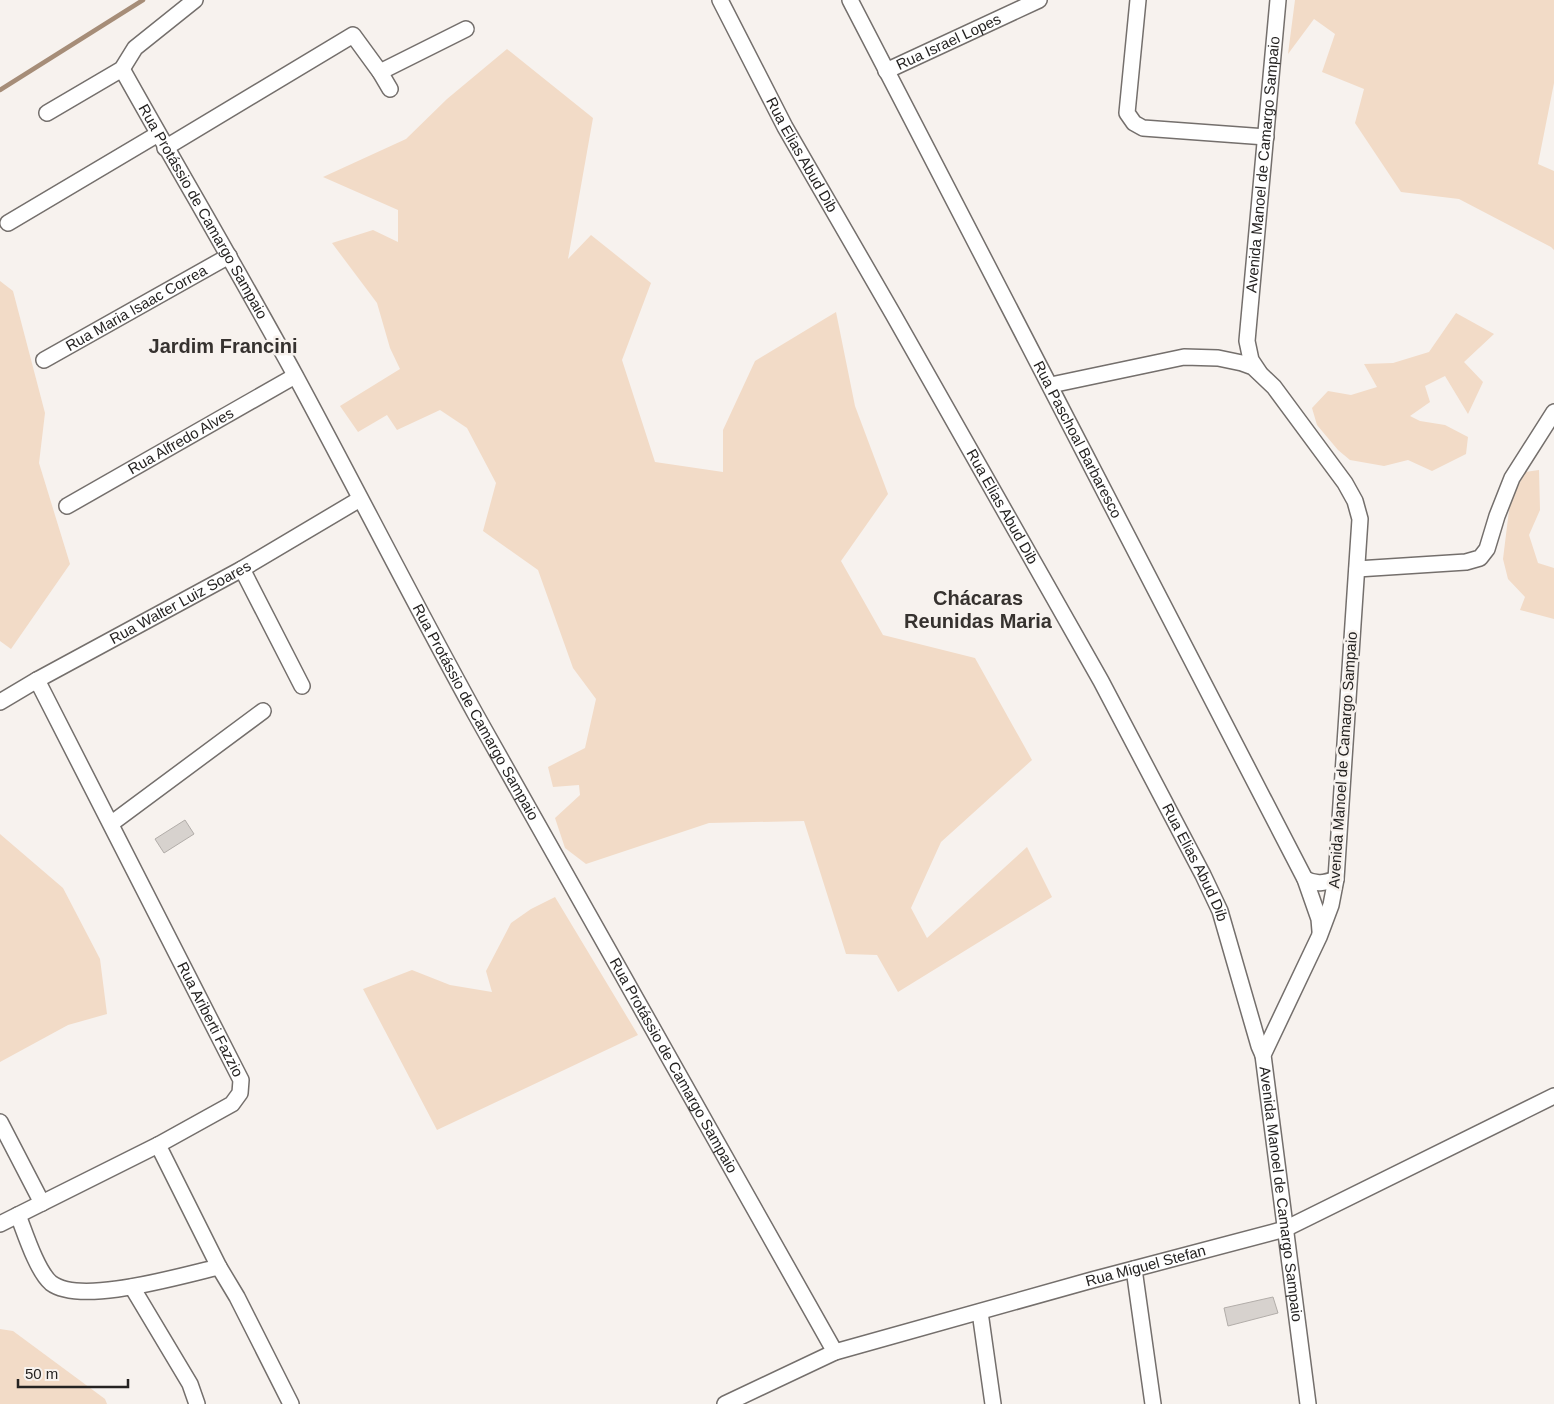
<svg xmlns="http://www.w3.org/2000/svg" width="1554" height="1404" font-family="Helvetica,sans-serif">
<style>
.green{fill:#f2dbc7}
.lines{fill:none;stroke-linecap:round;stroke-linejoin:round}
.stream{stroke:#a68d78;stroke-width:4.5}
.building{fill:#d7d2ce;stroke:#b2ada9}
.minor-casing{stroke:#746f6c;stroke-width:18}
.minor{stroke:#fff;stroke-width:15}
.labels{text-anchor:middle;stroke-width:5;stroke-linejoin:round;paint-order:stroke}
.street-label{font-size:15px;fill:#252322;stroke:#f7f2ee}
.district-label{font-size:20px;font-weight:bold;fill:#36322f;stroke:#f7f2ee}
</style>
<rect width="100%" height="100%" fill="#f7f2ee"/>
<g class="green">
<path d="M 1295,0 L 1554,0 L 1554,83 L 1538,164 L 1554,171 L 1554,250 L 1551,247 L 1459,199 L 1401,192 L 1355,123 L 1364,89 L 1322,72 L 1335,34 L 1314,19 L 1288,54 Z"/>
<path d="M 507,49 L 593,118 L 568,259 L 591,235 L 651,283 L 622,360 L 655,462 L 723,472 L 723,430 L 755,361 L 836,312 L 855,406 L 888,494 L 841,561 L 883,635 L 975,658 L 1032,760 L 941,842 L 911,908 L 927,938 L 1027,847 L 1052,897 L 898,992 L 877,955 L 846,954 L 804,821 L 709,823 L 586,864 L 565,848 L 555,818 L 580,795 L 579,785 L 553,787 L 548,767 L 585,748 L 596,699 L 573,668 L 538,570 L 483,531 L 496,483 L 467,428 L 440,410 L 397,430 L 387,415 L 358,432 L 340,406 L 400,369 L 390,348 L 377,303 L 332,243 L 373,230 L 398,242 L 398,210 L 323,177 L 406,139 L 447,99 Z"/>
<path d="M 0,281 L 13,291 L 45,413 L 39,463 L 70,564 L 11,649 L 0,641 Z"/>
<path d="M 1456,313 L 1494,334 L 1464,362 L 1483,382 L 1468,414 L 1445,376 L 1425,386 L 1430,402 L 1410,416 L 1420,421 L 1445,425 L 1468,437 L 1466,454 L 1432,471 L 1408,460 L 1384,466 L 1350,460 L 1338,450 L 1317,425 L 1312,408 L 1328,391 L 1351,395 L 1377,387 L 1364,364 L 1393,363 L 1429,352 Z"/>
<path d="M 1539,470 L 1540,510 L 1529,535 L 1538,563 L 1554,568 L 1554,619 L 1520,610 L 1525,597 L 1508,579 L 1503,559 L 1510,502 L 1525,472 Z"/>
<path d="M 0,834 L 63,888 L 100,959 L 107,1014 L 68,1025 L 0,1062 Z"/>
<path d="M 555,897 L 638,1035 L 437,1130 L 363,989 L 412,970 L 450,985 L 492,992 L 486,971 L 511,923 L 531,909 Z"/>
<path d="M 0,1329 L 13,1331 L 105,1399 L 107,1404 L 0,1404 Z"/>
</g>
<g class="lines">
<path class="stream" d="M 0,90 L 143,0"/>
</g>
<g class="building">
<path d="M 185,820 L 194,834 L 164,853 L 155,839 Z"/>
<path d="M 1273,1297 L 1278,1313 L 1228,1326 L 1224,1308 Z"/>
</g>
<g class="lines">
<defs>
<g id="minor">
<path id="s1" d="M 720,0 L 785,127 L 893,314 L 1101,681 L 1203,875 L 1220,911 L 1259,1046 L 1263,1055"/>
<path id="s2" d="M 850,0 L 1305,879 L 1319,919 L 1320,931"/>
<path d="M 1138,0 L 1127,113 L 1134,123 L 1143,128 L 1266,137"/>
<path id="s3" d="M 122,69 C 179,171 239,272 295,375 C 356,488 414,603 476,715 L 835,1352"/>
<path id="s4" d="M 886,71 L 1039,0"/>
<path d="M 380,72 L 466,29"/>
<path d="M 47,113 L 122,69 L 135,48 L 195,0"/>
<path d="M 165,148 L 353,35 L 380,72 L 390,89"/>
<path d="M 8,223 L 158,134"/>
<path id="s5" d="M 44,360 L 229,256"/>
<path id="s6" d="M 1259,372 L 1251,360 L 1247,341 L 1278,0"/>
<path id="s7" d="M 1051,385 L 1184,357 L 1218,358 L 1242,363 L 1253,367 L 1274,387 L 1345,483 L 1355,501 L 1360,519 L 1336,879 L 1331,905 L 1319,937 L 1263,1055 L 1308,1404"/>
<path id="s8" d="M 67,506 L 295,376"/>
<path d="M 242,569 L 302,686"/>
<path d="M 1357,569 L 1466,562 L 1480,558 L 1487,549 L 1497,516 L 1512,478 L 1554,412"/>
<path id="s9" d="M 37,680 L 241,1080 L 240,1093 L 232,1104 L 158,1145 L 219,1267 L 237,1297 L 291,1404"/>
<path id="s10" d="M 0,702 L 37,680 L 242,569 L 360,499"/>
<path d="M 112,823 L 263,711"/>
<path d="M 1305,879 C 1317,885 1324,883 1336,879"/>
<path d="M 0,1122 L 42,1203"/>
<path d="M 18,1215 C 25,1233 37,1271 51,1283 C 81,1306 183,1275 219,1267"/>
<path d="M 0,1224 L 158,1145"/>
<path d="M 1134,1269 L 1153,1404"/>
<path d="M 132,1287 L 190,1384 L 197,1404"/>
<path d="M 980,1312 L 993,1404"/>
<path id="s11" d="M 725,1404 L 835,1352 L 1092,1280 L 1285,1229 L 1554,1096"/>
</g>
</defs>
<use href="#minor" class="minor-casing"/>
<use href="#minor" class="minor"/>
</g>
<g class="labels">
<g class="street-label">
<text dy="5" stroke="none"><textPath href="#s4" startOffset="69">Rua Israel Lopes</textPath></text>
<text dy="5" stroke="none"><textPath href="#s1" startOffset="175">Rua Elias Abud Dib</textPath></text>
<text dy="5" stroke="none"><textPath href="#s6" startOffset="211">Avenida Manoel de Camargo Sampaio</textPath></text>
<text dy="5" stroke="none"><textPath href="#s3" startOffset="164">Rua Protássio de Camargo Sampaio</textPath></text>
<text dy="5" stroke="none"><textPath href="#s5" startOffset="106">Rua Maria Isaac Correa</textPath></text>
<text dy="5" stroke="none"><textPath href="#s2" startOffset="495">Rua Paschoal Barbaresco</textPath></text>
<text dy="5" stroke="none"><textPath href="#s8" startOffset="131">Rua Alfredo Alves</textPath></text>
<text dy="5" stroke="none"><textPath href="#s1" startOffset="580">Rua Elias Abud Dib</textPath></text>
<text dy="5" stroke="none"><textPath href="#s10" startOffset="206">Rua Walter Luiz Soares</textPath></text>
<text dy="5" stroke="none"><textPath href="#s3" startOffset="734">Rua Protássio de Camargo Sampaio</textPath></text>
<text transform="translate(1343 760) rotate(-86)" y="5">Avenida Manoel de Camargo Sampaio</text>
<text dy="5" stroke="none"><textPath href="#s1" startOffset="985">Rua Elias Abud Dib</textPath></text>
<text dy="5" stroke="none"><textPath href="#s9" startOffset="381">Rua Ariberti Fazzio</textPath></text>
<text dy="5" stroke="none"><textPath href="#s3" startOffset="1139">Rua Protássio de Camargo Sampaio</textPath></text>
<text dy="5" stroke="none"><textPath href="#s7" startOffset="1086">Avenida Manoel de Camargo Sampaio</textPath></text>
<text dy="5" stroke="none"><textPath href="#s11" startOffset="444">Rua Miguel Stefan</textPath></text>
</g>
<g class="district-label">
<text x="223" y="353">Jardim Francini</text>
<text x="978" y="605">Chácaras<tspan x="978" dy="23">Reunidas Maria</tspan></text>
</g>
</g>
<path d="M18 1379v8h110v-8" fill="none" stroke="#252322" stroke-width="2.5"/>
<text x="25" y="1379" font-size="15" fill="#252322" stroke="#f7f2ee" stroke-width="4" paint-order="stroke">50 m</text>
</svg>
